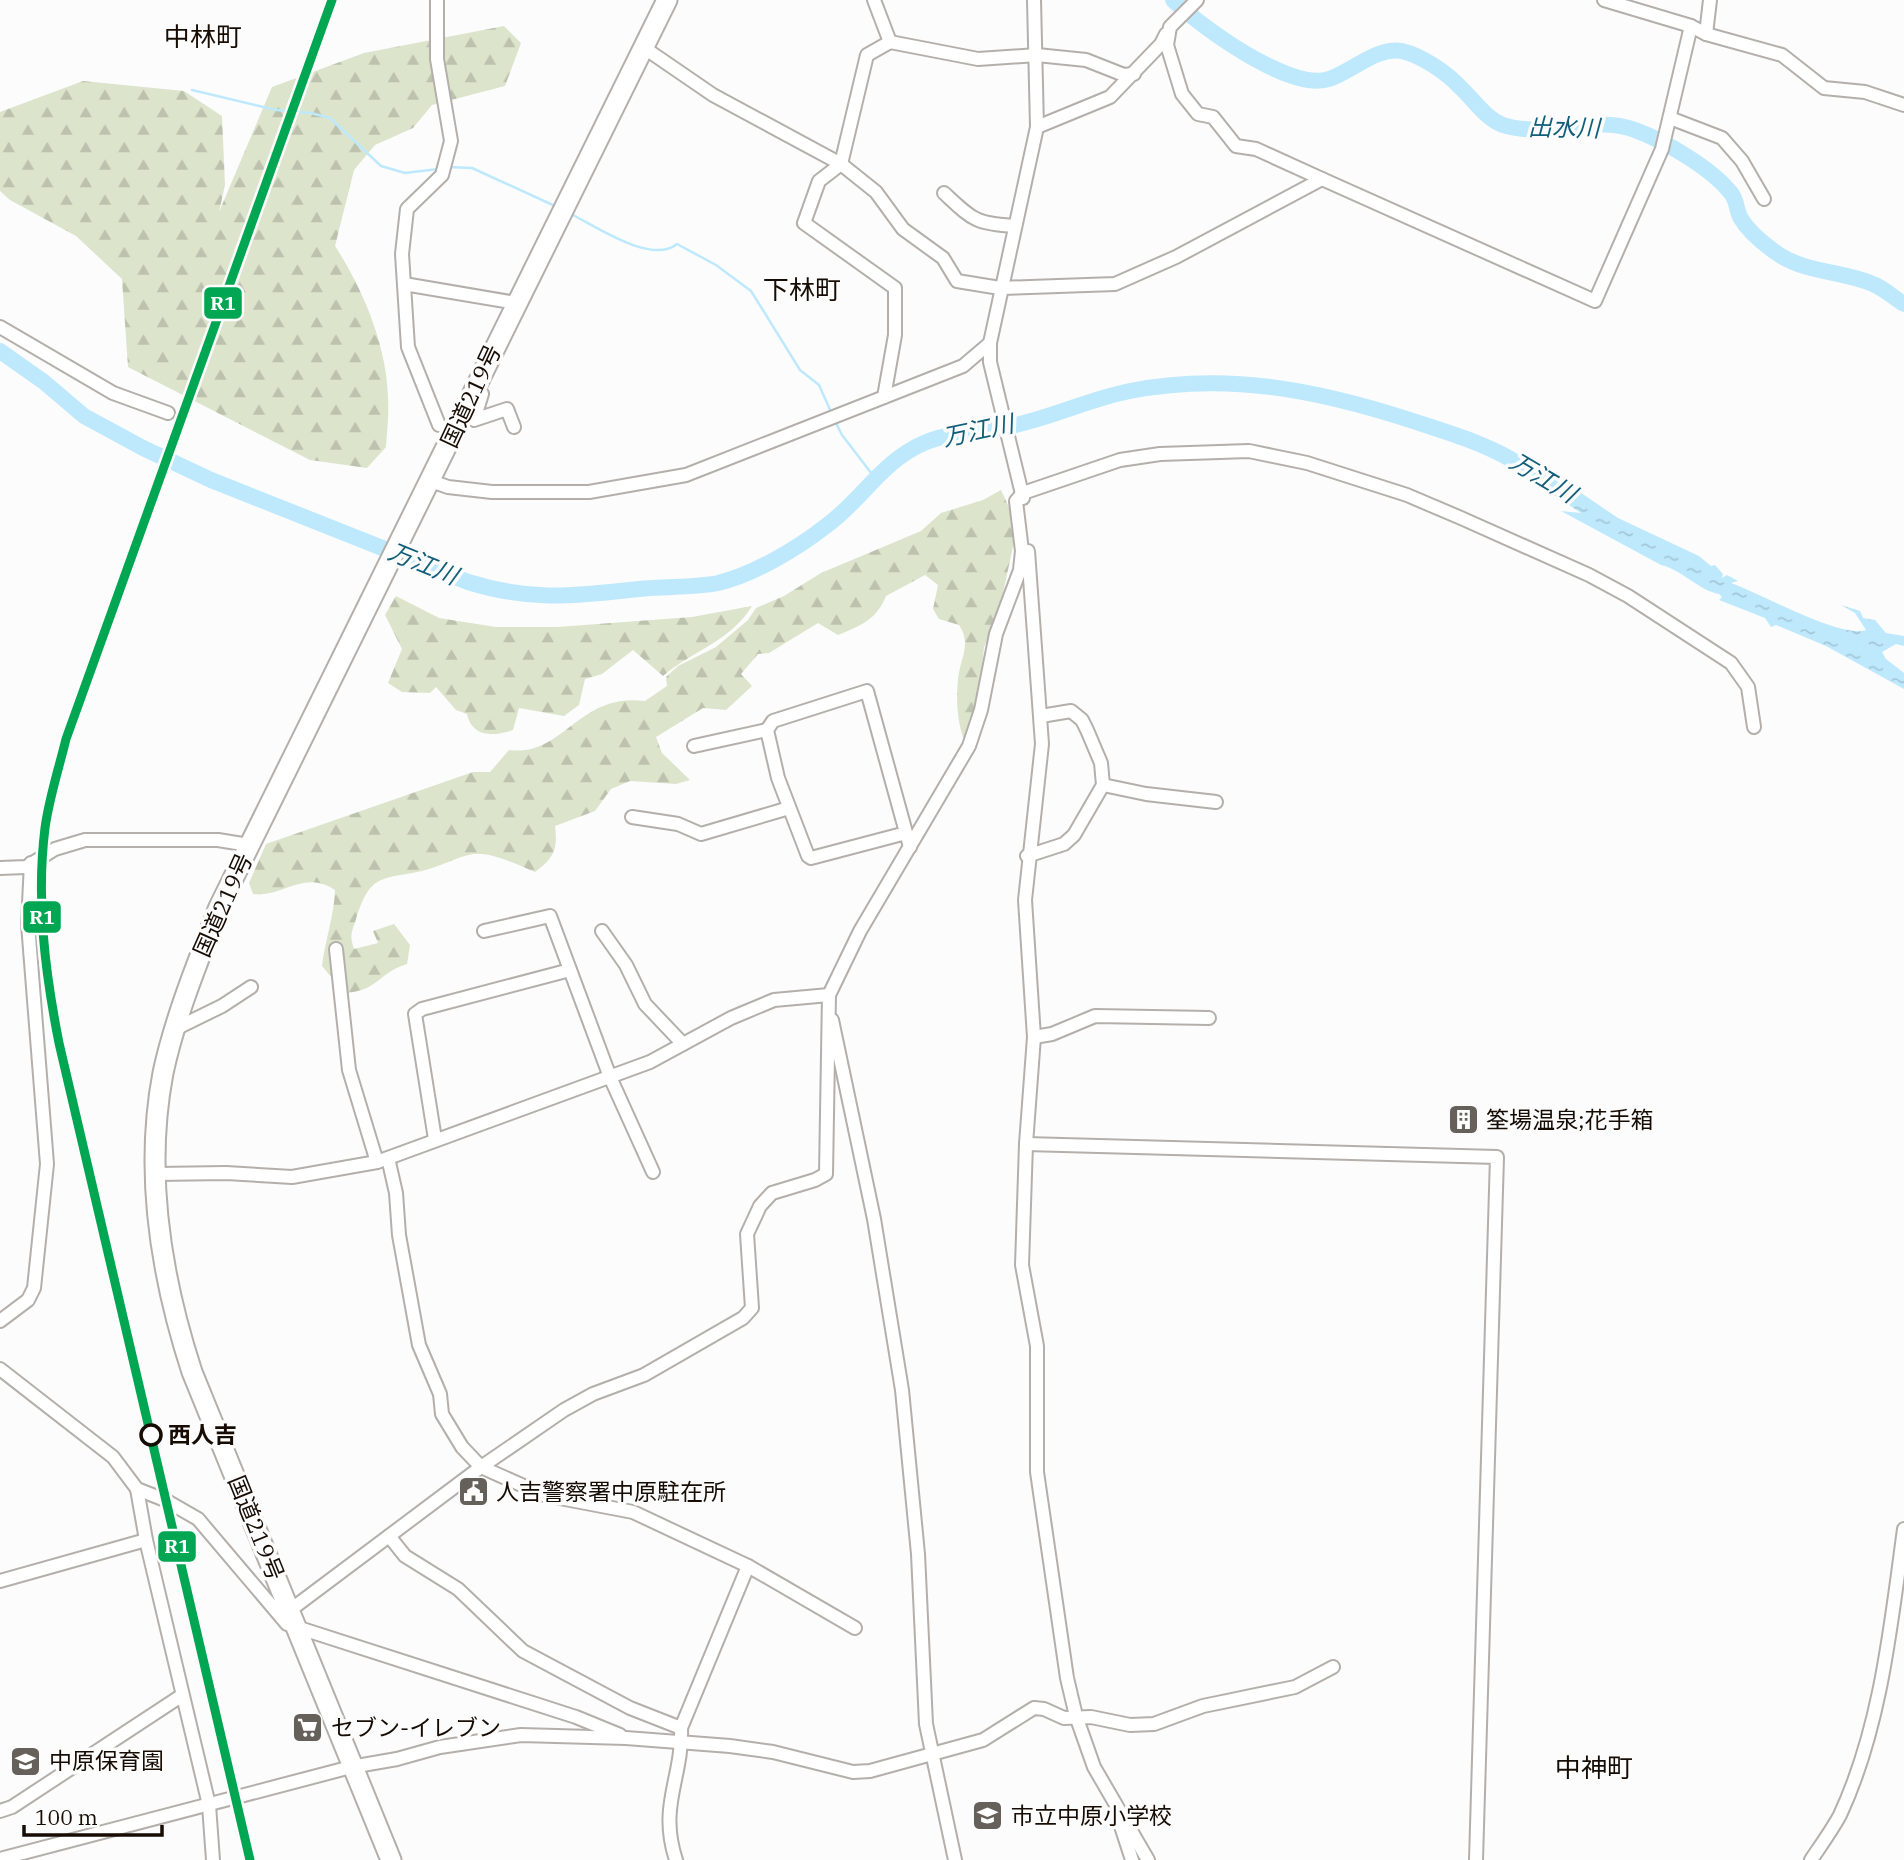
<svg xmlns="http://www.w3.org/2000/svg" width="1904" height="1860" font-family="'IBM Plex Serif','Noto Sans JP',serif">
<style>
.forest{fill:url(#forest-firs)}
.water{fill:url(#water-ripples)}
.lines{fill:none;stroke-linecap:round;stroke-linejoin:round}
.stream{stroke:#bee9fd;stroke-width:2.5}
.river{stroke:#bee9fd;stroke-width:16}
.minor-casing{stroke:#b4afab;stroke-width:16}
.highway-casing{stroke:#b4afab;stroke-width:23}
.minor{stroke:#fff;stroke-width:12}
.highway{stroke:#fff;stroke-width:19}
.rail-1-casing{stroke:#fcfcfc;stroke-width:14}
.rail-1{stroke:#00a651;stroke-width:9}
.stop-dot{fill:#fcfcfc;stroke:#160c04;stroke-width:3.5}
.labels{text-anchor:middle;stroke-width:7;stroke-linejoin:round;paint-order:stroke}
.street-label{font-size:23px;fill:#160c04;stroke:#fcfcfc}
.poi-label{font-size:23px;fill:#160c04;stroke:#fcfcfc;text-anchor:start}
.stop-label{font-size:23px;font-weight:bold;fill:#160c04;stroke:#fcfcfc;text-anchor:start}
.water-label{font-size:24px;font-style:italic;fill:#105e7a;stroke:#fcfcfc}
.quarter-label{font-size:26px;fill:#160c04;stroke:#fcfcfc}
.line-badge{stroke:#fcfcfc;stroke-width:2.5}
.badge-label{font-size:19px;text-anchor:middle;font-weight:bold;fill:#fff}
</style>
<defs>
<pattern id="forest-firs" width="22" height="20" patternUnits="userSpaceOnUse" patternTransform="scale(1.75)"><rect width="22" height="20" fill="#dce4cb"/><path d="M5 1l3.5 6h-7zM16 11l3.5 6h-7z" fill="#bcc2ad"/></pattern>
<pattern id="water-ripples" width="26" height="14" patternUnits="userSpaceOnUse" patternTransform="scale(1.75)"><rect width="26" height="14" fill="#bee9fd"/><path d="M2 4q2-2 4 0t4 0M15 11q2-2 4 0t4 0" fill="none" stroke="#a3c7d7"/></pattern>
</defs>
<rect width="100%" height="100%" fill="#fcfcfc"/>
<g class="forest">
<path d="M 504,26 L 521,43 L 505,86 L 432,105 L 413,128 L 375,145 L 354,170 L 335,246 C 363,289 387,346 388,398 C 389,414 387,431 386,447 L 367,468 L 310,460 L 128,367 L 122,279 L 76,236 L 10,200 L 0,191 L 0,112 L 83,81 L 184,91 L 222,116 L 225,185 L 219,212 L 272,87 L 364,53 Z"/>
<path d="M 1001,490 L 1012,514 L 1014,542 L 998,616 L 984,647 L 981,679 L 969,733 L 964,740 C 957,721 956,699 958,679 C 960,659 972,644 959,625 L 939,619 L 933,609 L 938,585 L 925,575 L 886,596 C 876,620 862,625 838,635 L 818,623 L 769,653 L 758,654 L 741,674 L 752,686 L 726,710 L 703,708 L 656,737 L 662,753 L 690,780 L 676,784 L 630,781 L 611,789 L 595,811 L 555,826 C 558,849 554,858 535,872 C 518,865 492,852 473,854 C 456,857 439,867 422,871 C 380,880 371,873 356,919 C 352,932 349,935 354,949 L 378,943 L 373,931 L 394,924 L 410,945 L 407,964 C 378,973 378,991 345,993 L 322,966 C 325,940 334,917 335,890 C 303,869 283,898 253,894 L 249,883 L 266,844 L 473,772 L 490,772 L 509,750 C 564,757 578,692 645,701 L 667,686 L 666,677 L 678,666 L 716,647 L 748,620 L 756,608 L 784,596 L 821,573 L 921,531 L 941,513 L 983,500 Z"/>
<path d="M 396,596 L 439,618 L 496,627 L 557,627 L 692,617 L 752,606 C 731,641 692,651 663,676 L 633,650 L 602,674 L 585,679 L 579,705 L 564,716 L 519,708 L 513,730 C 493,737 472,737 467,714 L 456,710 L 436,687 L 430,693 L 402,692 L 388,683 L 402,649 L 385,615 Z"/>
</g>
<path class="water" d="M 1478,445 L 1537,463 L 1618,518 L 1699,556 L 1711,566 L 1715,565 L 1723,574 L 1722,578 L 1727,575 L 1738,581 L 1731,583 C 1758,592 1841,639 1866,630 L 1855,613 L 1841,605 L 1860,611 L 1863,618 L 1875,620 L 1886,633 L 1904,636 L 1904,646 L 1896,644 L 1882,652 L 1886,659 L 1904,673 L 1904,689 L 1826,646 L 1776,625 L 1771,627 L 1765,618 L 1719,600 L 1722,597 L 1719,594 C 1700,591 1682,570 1661,565 L 1561,511 L 1581,513 Z"/>
<g class="lines">
<g class="stream">
<path d="M 192,90 L 276,110 L 311,113 L 330,118 L 381,166 L 405,173 L 438,169"/>
<path d="M 448,167 L 472,168 L 555,206"/>
<path d="M 571,214 C 595,226 652,265 677,244 L 716,265 L 751,291 L 800,370 L 819,385 L 831,412"/>
<path d="M 835,421 L 842,435 L 875,478"/>
</g>
<g class="river">
<path d="M 1173,0 C 1200,26 1290,92 1329,79 C 1351,72 1378,46 1402,51 C 1422,56 1446,72 1460,87 C 1474,100 1485,118 1503,125 C 1545,139 1593,114 1635,130 C 1665,141 1711,168 1731,193 C 1737,200 1736,209 1740,217 C 1748,231 1765,245 1778,254 C 1806,273 1844,271 1873,284 C 1885,289 1894,298 1904,304"/>
<path d="M 0,351 L 44,382 L 84,416 L 143,448 L 211,480 L 468,582 C 533,602 573,596 639,589 C 665,586 693,588 718,583 C 753,575 798,548 826,526 C 861,501 882,461 924,443 C 953,431 981,432 1011,426 C 1051,418 1089,399 1130,391 C 1227,372 1317,390 1410,420 C 1447,432 1481,442 1514,461"/>
</g>
<defs>
<g id="minor">
<path d="M 437,0 L 437,59 L 451,141 L 442,175 L 407,209 L 402,254 L 408,347 L 439,425"/>
<path d="M 874,0 L 890,42 L 867,55 L 841,164 L 819,181 L 804,223 L 895,288 L 895,335 L 884,397"/>
<path d="M 1197,0 L 1170,27 L 1167,45 L 1182,94 L 1198,114 L 1213,117 L 1236,146 L 1256,149 L 1322,179"/>
<path d="M 1604,0 L 1691,26 L 1706,34 L 1782,55 L 1824,88 L 1865,92 L 1904,105"/>
<path d="M 1706,34 L 1710,0"/>
<path d="M 890,42 L 978,59 L 1037,55 L 1086,60 L 1124,75 L 1134,74"/>
<path d="M 643,47 L 713,95 L 841,164 L 876,192 L 903,229 L 943,258 L 957,281 L 1000,288 L 1115,284 L 1176,257 L 1322,179 L 1595,301 L 1662,149 L 1691,26"/>
<path d="M 1670,118 L 1722,138 L 1742,161 L 1764,199"/>
<path d="M 1037,127 L 1110,97 L 1161,44 L 1166,34"/>
<path d="M 944,193 C 972,219 975,224 1015,226"/>
<path d="M 404,284 L 516,303"/>
<path d="M 0,327 L 113,393 L 168,413"/>
<path d="M 475,389 L 482,394 L 474,420 L 507,409 L 514,427"/>
<path d="M 431,481 L 448,487 L 492,492 L 589,492 L 686,475 L 963,366 L 990,343"/>
<path d="M 1023,498 L 990,362 L 990,343 L 1037,127 L 1034,0"/>
<path d="M 1028,551 L 1042,744 L 1025,900 L 1034,1037 L 1026,1144 L 1022,1265 L 1037,1346 L 1037,1472 L 1067,1678 L 1076,1716 L 1094,1767 L 1148,1860"/>
<path d="M 694,746 L 767,730"/>
<path d="M 1103,785 L 1146,794 L 1216,802"/>
<path d="M 632,817 L 678,824 L 701,834 L 789,808"/>
<path d="M 906,833 L 811,858 L 808,856 L 778,778 L 767,730 L 773,721 L 867,691 L 910,847"/>
<path d="M 1027,856 L 1064,844 L 1074,835 L 1103,785 L 1101,763 L 1087,730 L 1082,720 L 1071,711 L 1041,716"/>
<path d="M 0,868 L 26,867 L 55,849 L 85,840 L 218,840 L 249,845"/>
<path d="M 484,931 L 550,916 L 610,1077 L 653,1172"/>
<path d="M 602,931 L 626,965 L 645,1004 L 683,1044"/>
<path d="M 336,949 L 349,1070 L 377,1162"/>
<path d="M 832,1020 L 874,1219 L 902,1390 L 918,1554 L 926,1724 L 955,1860"/>
<path d="M 177,1028 L 222,1006 L 251,987"/>
<path d="M 1034,1037 L 1052,1034 L 1095,1016 L 1209,1018"/>
<path d="M 435,1139 L 415,1014 L 422,1009 L 570,970"/>
<path d="M 1026,1144 L 1497,1157 L 1476,1860"/>
<path d="M 388,1158 L 396,1193 L 399,1235 L 419,1345 L 440,1394 L 442,1414 L 462,1447 L 481,1467 L 544,1495 L 633,1512 L 748,1566 L 855,1628"/>
<path d="M 157,1174 L 226,1173 L 292,1177 L 377,1162 L 650,1062 L 731,1018 L 774,1000 L 829,995"/>
<path d="M 0,1321 L 28,1300 L 34,1288 L 47,1164 L 28,924 L 31,863"/>
<path d="M 0,1369 L 113,1457 L 137,1489 L 146,1540 L 209,1805 L 213,1860"/>
<path d="M 137,1489 L 165,1500 L 198,1519 L 287,1624 L 576,1717 L 620,1735"/>
<path d="M 389,1536 L 405,1556 L 458,1589 L 523,1651 L 630,1708 L 681,1728"/>
<path d="M 0,1581 L 146,1540"/>
<path d="M 289,1611 L 481,1467 L 564,1410 L 593,1394 L 644,1375 L 743,1318 L 752,1308 L 747,1234 L 760,1206 L 772,1193 L 815,1180 L 826,1174 L 829,995 L 860,931 L 969,746 L 981,710 L 996,634 L 1020,570 L 1022,551 L 1016,501 L 1023,493 L 1120,460 L 1160,454 L 1249,451 L 1307,463 L 1407,495 L 1461,518 L 1589,575 L 1628,596 L 1731,663 L 1748,687 L 1754,727"/>
<path d="M 0,1811 L 12,1807 L 181,1696"/>
<path d="M 1119,1820 L 1132,1860"/>
<path d="M 0,1859 L 351,1767 L 397,1759 L 440,1747 L 521,1735 L 626,1738 L 730,1746 L 773,1752 L 853,1772 L 870,1771 L 983,1740 L 1034,1708 L 1044,1709 L 1064,1718 L 1091,1717 L 1130,1725 L 1154,1724 L 1203,1706 L 1295,1687 L 1333,1667"/>
<path d="M 676,1860 C 658,1805 683,1778 681,1728 L 748,1566"/>
<path d="M 1811,1860 C 1821,1845 1832,1830 1840,1815 C 1881,1727 1891,1624 1904,1529"/>
</g>
<path id="highway" d="M 391,1860 L 192,1372 C 161,1277 144,1173 163,1073 C 175,1017 198,961 219,907 L 667,0"/>
</defs>
<use href="#minor" class="minor-casing"/>
<use href="#highway" class="highway-casing"/>
<use href="#minor" class="minor"/>
<use href="#highway" class="highway"/>
<defs>
<path id="rail-1" d="M 250,1860 L 59,1043 C 45,972 36,900 45,828 C 49,798 59,768 66,739 L 332,0"/>
</defs>
<use href="#rail-1" class="rail-1-casing"/>
<use href="#rail-1" class="rail-1"/>
</g>
<defs>
<symbol id="building-square" viewBox="-11 -11 22 22"><rect x="-9" y="-9" width="18" height="18" rx="4" fill="#66605b" stroke="#fcfcfc"/><path d="M-4-6H4V6H1V3H-1V6H-4ZM-2.5-4.3h1.7v1.8h-1.7ZM.8-4.3h1.7v1.8H.8ZM-2.5-1h1.7V.8h-1.7ZM.8-1h1.7V.8H.8Z" fill="#fff"/></symbol>
<symbol id="civic-square" viewBox="-11 -11 22 22"><rect x="-9" y="-9" width="18" height="18" rx="4" fill="#66605b" stroke="#fcfcfc"/><path d="M-.6-6.5H3V-4.5H.6V-3L4-1V1h2V6H-6V1h2V-1L-.6-3ZM-1.2 2.5V6h2.4V2.5Z" fill="#fff"/></symbol>
<symbol id="supermarket-square" viewBox="-11 -11 22 22"><rect x="-9" y="-9" width="18" height="18" rx="4" fill="#66605b" stroke="#fcfcfc"/><path d="M-6-5.5h2.5l.6 2H6L4.5 2H-2.5L-4.4-4H-6ZM-1.5 3.2a1.3 1.3 0 1 0 .1 0ZM3 3.2a1.3 1.3 0 1 0 .1 0Z" fill="#fff"/></symbol>
<symbol id="school-square" viewBox="-11 -11 22 22"><rect x="-9" y="-9" width="18" height="18" rx="4" fill="#66605b" stroke="#fcfcfc"/><path d="M0-5L7-2L0 1L-7-2ZM-4 1L0 2.5L4 1V4Q0 6-4 4Z" fill="#fff"/></symbol>
</defs>
<g fill-rule="evenodd">
<use href="#building-square" x="1446" y="1102" width="35" height="35"/>
<use href="#civic-square" x="456" y="1474" width="35" height="35"/>
<use href="#supermarket-square" x="290" y="1710" width="35" height="35"/>
<use href="#school-square" x="8" y="1744" width="35" height="35"/>
<use href="#school-square" x="970" y="1798" width="35" height="35"/>
</g>
<circle class="stop-dot" cx="151" cy="1435" r="10"/>
<g class="labels">
<g class="street-label">
<text transform="translate(471 396) rotate(-65)" y="8">国道219号</text>
<text transform="translate(223 905) rotate(-66)" y="8">国道219号</text>
<text transform="translate(256 1528) rotate(68)" y="8">国道219号</text>
</g>
<g class="poi-label">
<text x="1486" y="1128">筌場温泉;花手箱</text>
<text x="496" y="1500">人吉警察署中原駐在所</text>
<text x="331" y="1736">セブン-イレブン</text>
<text x="49" y="1769">中原保育園</text>
<text x="1011" y="1824">市立中原小学校</text>
</g>
<g class="stop-label">
<text x="168" y="1443">西人吉</text>
</g>
<g class="water-label">
<text transform="translate(1564 128) rotate(1)" y="8">出水川</text>
<text transform="translate(978 431) rotate(-12)" y="8">万江川</text>
<text transform="translate(1543 478) rotate(31)" y="8">万江川</text>
<text transform="translate(423 564) rotate(22)" y="8">万江川</text>
</g>
<g class="quarter-label">
<text x="203" y="46">中林町</text>
<text x="802" y="299">下林町</text>
<text x="1594" y="1777">中神町</text>
</g>
</g>
<g class="line-badge">
<rect x="203" y="286" width="40" height="34" rx="7" fill="#00a651"/>
<rect x="22" y="900" width="40" height="34" rx="7" fill="#00a651"/>
<rect x="157" y="1530" width="40" height="33" rx="7" fill="#00a651"/>
</g>
<g class="badge-label">
<text x="223" y="310">R1</text>
<text x="42" y="924">R1</text>
<text x="177" y="1553">R1</text>
</g>
<path d="M24 1825v10h138v-10" fill="none" stroke="#160c04" stroke-width="3.5"/>
<text x="35" y="1825" font-size="21" fill="#160c04" stroke="#fcfcfc" stroke-width="5" paint-order="stroke">100 m</text>
</svg>
